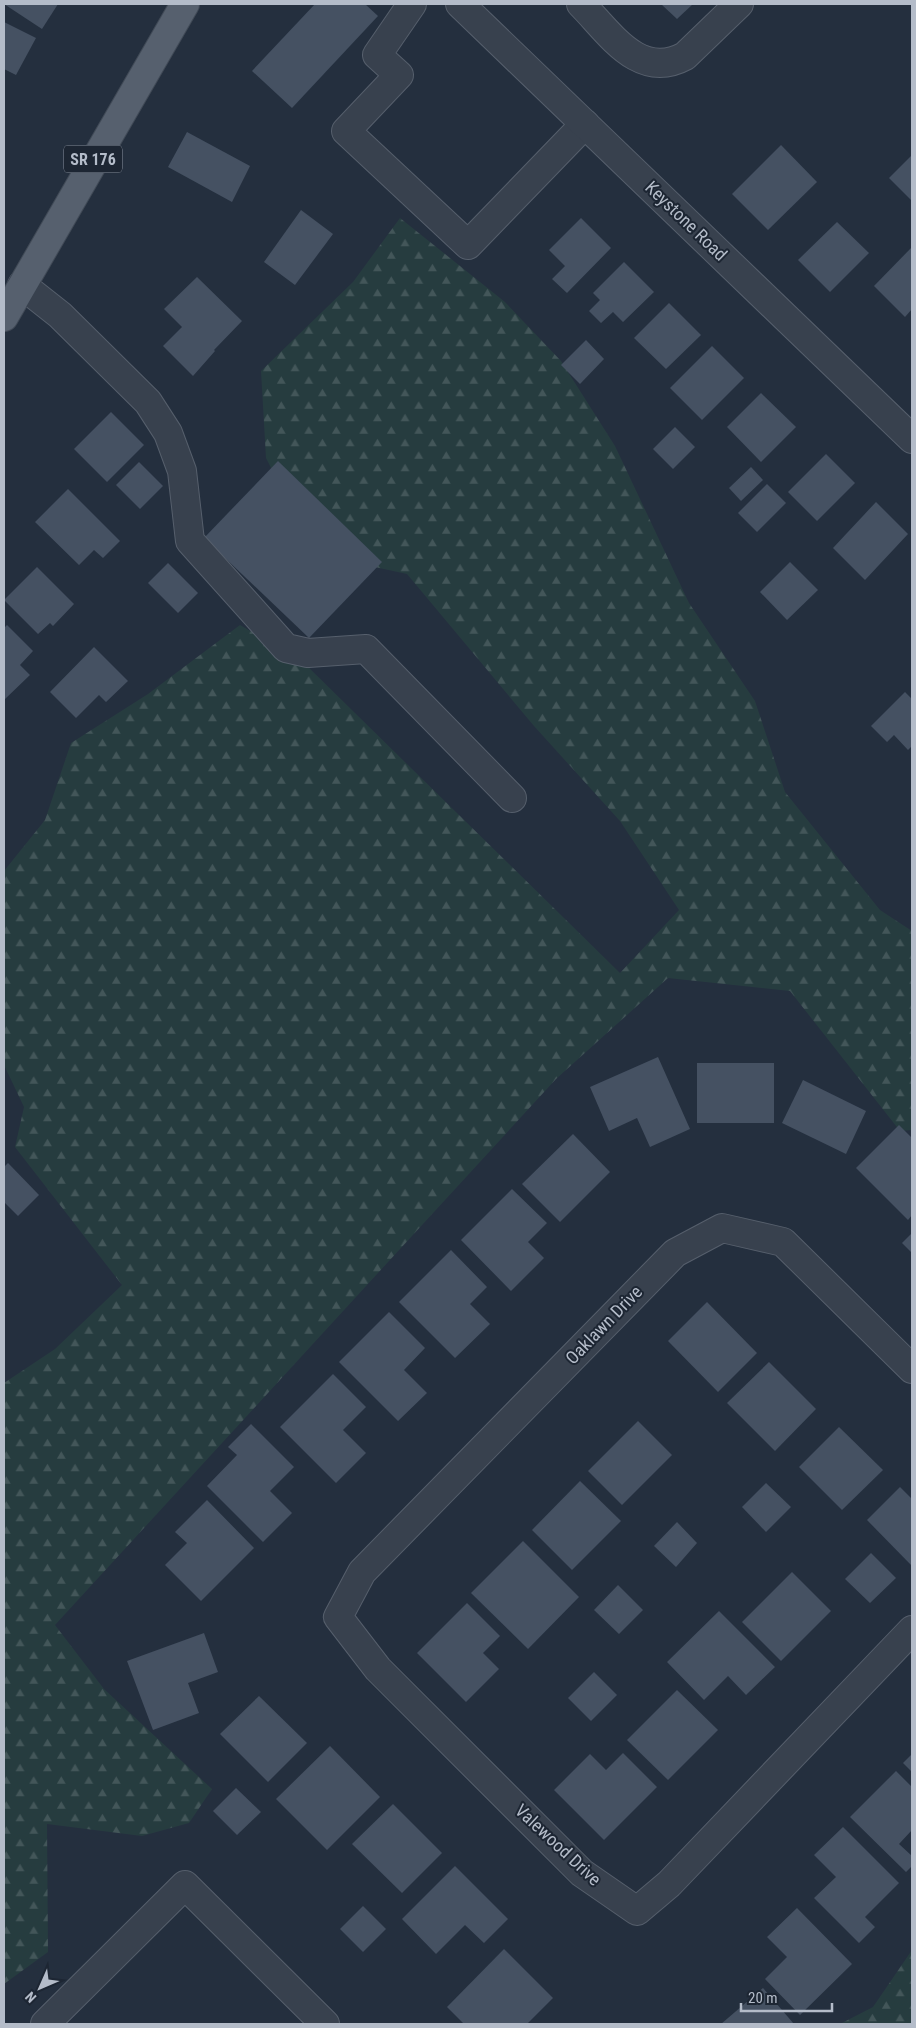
<svg xmlns="http://www.w3.org/2000/svg" width="916" height="2028" font-family="'Roboto Condensed',sans-serif">
<style>
.forest{fill:url(#forest-firs)}
.building{fill:#455162}
.lines{fill:none;stroke-linecap:round;stroke-linejoin:round}
.minor-casing{stroke:#565f6c;stroke-width:30}
.major-casing{stroke:#414a57;stroke-width:30}
.minor{stroke:#38414e;stroke-width:28}
.major{stroke:#56606e;stroke-width:28}
.labels{text-anchor:middle;stroke-width:4;stroke-linejoin:round;paint-order:stroke}
.shield{fill:#1d2633;stroke:#878f9c;stroke-width:1}
.shield-label{font-size:16px;font-weight:bold;fill:#b4bcc9}
.street-label{font-size:18px;fill:#b4bcc9;stroke:#1d2633}
</style>
<defs>
<pattern id="forest-firs" width="22" height="20" patternUnits="userSpaceOnUse" patternTransform="scale(1.25)"><rect width="22" height="20" fill="#263c3f"/><path d="M5 1l3.5 6h-7zM16 11l3.5 6h-7z" fill="#435659"/></pattern>
</defs>
<rect width="100%" height="100%" fill="#242f3e"/>
<g class="forest">
<path d="M 400,218 L 505,302 L 561,361 L 615,446 L 689,603 L 755,701 L 785,792 L 880,910 L 912,931 L 912,1130 L 900,1131 L 790,991 L 668,978 L 556,1079 L 55,1625 L 104,1689 L 212,1789 L 189,1823 L 142,1836 L 47,1824 L 48,1952 L 4,1984 L 4,1383 L 55,1349 L 122,1285 L 15,1147 L 24,1107 L 4,1065 L 4,871 L 45,820 L 71,743 L 148,694 L 240,625 L 302,661 L 620,973 L 679,910 L 620,821 L 534,726 L 407,574 L 315,554 L 266,458 L 261,371 L 353,282 Z"/>
<path d="M 912,1950 L 912,2024 L 840,2024 L 873,2007 Z"/>
</g>
<g class="building">
<path d="M 4,4 L 58,4 L 42,29 Z"/>
<path d="M 315,4 L 365,4 L 378,16 L 292,108 L 252,71 Z"/>
<path d="M 661,4 L 693,4 L 677,19 Z"/>
<path d="M 4,22 L 36,38 L 16,75 L 4,69 Z"/>
<path d="M 187,132 L 250,166 L 232,202 L 168,167 Z"/>
<path d="M 781,145 L 817,182 L 768,230 L 732,194 Z"/>
<path d="M 912,155 L 912,201 L 889,178 Z"/>
<path d="M 301,210 L 333,234 L 295,285 L 264,262 Z"/>
<path d="M 581,218 L 611,248 L 567,293 L 552,279 L 565,266 L 549,250 Z"/>
<path d="M 837,222 L 869,253 L 830,292 L 798,260 Z"/>
<path d="M 912,247 L 912,309 L 905,317 L 874,286 Z"/>
<path d="M 624,262 L 654,292 L 623,322 L 613,312 L 601,323 L 589,311 L 600,300 L 593,293 Z"/>
<path d="M 197,277 L 242,321 L 214,350 L 215,351 L 193,376 L 163,346 L 182,327 L 164,309 Z"/>
<path d="M 669,303 L 701,335 L 666,369 L 634,338 Z"/>
<path d="M 586,340 L 604,359 L 580,384 L 561,365 Z"/>
<path d="M 712,346 L 744,378 L 702,420 L 670,388 Z"/>
<path d="M 761,393 L 796,427 L 761,462 L 727,427 Z"/>
<path d="M 111,412 L 144,445 L 107,482 L 74,449 Z"/>
<path d="M 675,427 L 695,447 L 673,469 L 653,449 Z"/>
<path d="M 826,454 L 855,483 L 817,521 L 788,492 Z"/>
<path d="M 278,461 L 382,562 L 309,638 L 204,538 Z"/>
<path d="M 139,462 L 163,486 L 140,509 L 116,485 Z"/>
<path d="M 751,467 L 763,480 L 741,501 L 729,488 Z"/>
<path d="M 767,484 L 786,503 L 757,532 L 738,513 Z"/>
<path d="M 68,489 L 120,541 L 103,558 L 94,550 L 79,565 L 35,522 Z"/>
<path d="M 876,502 L 908,534 L 865,580 L 833,548 Z"/>
<path d="M 790,562 L 818,590 L 787,620 L 760,592 Z"/>
<path d="M 168,563 L 198,593 L 178,613 L 148,583 Z"/>
<path d="M 37,567 L 74,604 L 53,626 L 50,623 L 38,634 L 4,600 Z"/>
<path d="M 7,625 L 33,651 L 20,665 L 30,675 L 4,700 L 4,628 Z"/>
<path d="M 94,647 L 128,681 L 106,702 L 99,695 L 76,718 L 50,692 Z"/>
<path d="M 905,692 L 912,699 L 912,746 L 908,750 L 894,735 L 887,742 L 871,726 Z"/>
<path d="M 658,1057 L 690,1129 L 650,1147 L 637,1118 L 609,1131 L 590,1087 Z"/>
<rect x="697" y="1063" width="77" height="60"/>
<path d="M 803,1080 L 866,1111 L 846,1154 L 782,1123 Z"/>
<path d="M 899,1125 L 912,1138 L 912,1215 L 908,1220 L 856,1168 Z"/>
<path d="M 573,1134 L 610,1172 L 560,1222 L 522,1184 Z"/>
<path d="M 8,1163 L 39,1195 L 18,1216 L 4,1202 L 4,1167 Z"/>
<path d="M 512,1189 L 547,1223 L 528,1242 L 544,1258 L 511,1291 L 461,1240 Z"/>
<path d="M 912,1233 L 912,1253 L 902,1243 Z"/>
<path d="M 451,1250 L 487,1287 L 470,1304 L 490,1324 L 455,1358 L 399,1302 Z"/>
<path d="M 707,1302 L 757,1353 L 718,1392 L 668,1341 Z"/>
<path d="M 389,1312 L 425,1348 L 404,1370 L 427,1393 L 398,1421 L 339,1362 Z"/>
<path d="M 769,1362 L 816,1409 L 775,1451 L 727,1403 Z"/>
<path d="M 333,1374 L 366,1407 L 343,1430 L 366,1453 L 336,1483 L 280,1427 Z"/>
<path d="M 638,1421 L 672,1455 L 622,1505 L 588,1471 Z"/>
<path d="M 251,1424 L 294,1467 L 270,1491 L 292,1513 L 263,1542 L 207,1486 L 237,1455 L 228,1447 Z"/>
<path d="M 839,1427 L 883,1470 L 842,1510 L 799,1467 Z"/>
<path d="M 580,1481 L 621,1521 L 572,1570 L 532,1530 Z"/>
<path d="M 766,1483 L 791,1507 L 766,1532 L 742,1507 Z"/>
<path d="M 900,1487 L 912,1499 L 912,1566 L 867,1520 Z"/>
<path d="M 207,1500 L 254,1548 L 201,1601 L 165,1565 L 187,1543 L 175,1532 Z"/>
<path d="M 677,1522 L 697,1543 L 676,1567 L 654,1546 Z"/>
<path d="M 523,1541 L 579,1597 L 528,1649 L 471,1593 Z"/>
<path d="M 871,1553 L 896,1578 L 870,1603 L 845,1579 Z"/>
<path d="M 792,1572 L 831,1611 L 781,1661 L 742,1622 Z"/>
<path d="M 618,1585 L 643,1610 L 619,1634 L 594,1610 Z"/>
<path d="M 467,1603 L 500,1636 L 483,1653 L 499,1669 L 466,1702 L 417,1653 Z"/>
<path d="M 719,1611 L 775,1667 L 746,1695 L 728,1676 L 704,1700 L 667,1662 Z"/>
<path d="M 204,1633 L 218,1672 L 188,1683 L 199,1713 L 153,1730 L 127,1661 Z"/>
<path d="M 594,1672 L 617,1695 L 591,1721 L 568,1698 Z"/>
<path d="M 677,1690 L 718,1730 L 668,1780 L 627,1740 Z"/>
<path d="M 259,1696 L 307,1743 L 268,1782 L 220,1734 Z"/>
<path d="M 330,1746 L 380,1797 L 327,1850 L 276,1799 Z"/>
<path d="M 623,1753 L 657,1787 L 604,1840 L 554,1790 L 590,1754 L 606,1770 Z"/>
<path d="M 912,1754 L 912,1772 L 903,1763 Z"/>
<path d="M 896,1771 L 912,1787 L 912,1830 L 899,1844 L 912,1856 L 912,1866 L 906,1872 L 850,1817 Z"/>
<path d="M 236,1788 L 261,1812 L 237,1835 L 213,1811 Z"/>
<path d="M 393,1804 L 442,1853 L 402,1893 L 352,1844 Z"/>
<path d="M 843,1827 L 899,1883 L 865,1917 L 875,1927 L 859,1943 L 814,1898 L 836,1877 L 814,1855 Z"/>
<path d="M 455,1866 L 508,1919 L 484,1943 L 465,1925 L 436,1954 L 402,1919 Z"/>
<path d="M 363,1906 L 386,1929 L 363,1952 L 340,1929 Z"/>
<path d="M 797,1908 L 852,1964 L 800,2015 L 765,1979 L 787,1957 L 767,1937 Z"/>
<path d="M 504,1949 L 553,1998 L 527,2024 L 464,2024 L 447,2007 Z"/>
<path d="M 763,1988 L 794,2024 L 721,2024 Z"/>
</g>
<g class="lines">
<defs>
<g id="minor">
<path d="M 412,4 L 377,55 L 399,75 L 346,131 L 468,245 L 585,124"/>
<path d="M 460,4 L 912,439"/>
<path d="M 581,4 C 610,33 639,81 685,56 L 739,4"/>
<path d="M 22,285 L 60,315 L 148,402 L 168,433 L 182,471 L 190,541 L 286,648 L 308,653 L 366,649 L 512,798"/>
<path d="M 912,1369 L 783,1242 L 722,1228 L 675,1253 L 362,1572 L 338,1617 L 378,1669 L 582,1873 L 637,1911 L 669,1884 L 912,1630"/>
<path d="M 45,2024 L 185,1885 L 325,2024"/>
</g>
<path id="major" d="M 4,317 L 185,4"/>
</defs>
<use href="#minor" class="minor-casing"/>
<use href="#major" class="major-casing"/>
<use href="#minor" class="minor"/>
<use href="#major" class="major"/>
</g>
<g class="labels">
<rect class="shield" x="64" y="145.5" width="58" height="27" rx="4"/>
<g class="shield-label">
<text x="93" y="165">SR 176</text>
</g>
<g class="street-label">
<text transform="translate(686 221) rotate(44)" y="6">Keystone Road</text>
<text transform="translate(604 1325) rotate(-46)" y="6">Oaklawn Drive</text>
<text transform="translate(558 1845) rotate(43)" y="6">Valewood Drive</text>
</g>
</g>
<rect width="916" height="2028" fill="none" stroke="#b4bcc9" stroke-width="10"/>
<g transform="translate(40 1988) rotate(225)" stroke="#1d2633" stroke-width="4" paint-order="stroke">
<path d="M0-4L9 19L0 12L-9 19Z" fill="#b4bcc9"/>
<text y="-8" font-size="14" font-weight="bold" text-anchor="middle" fill="#b4bcc9">N</text>
</g>
<path d="M741 2003v8h91v-8" fill="none" stroke="#b4bcc9" stroke-width="2.5"/>
<text x="748" y="2003" font-size="15" fill="#b4bcc9" stroke="#1d2633" stroke-width="4" paint-order="stroke">20 m</text>
</svg>
